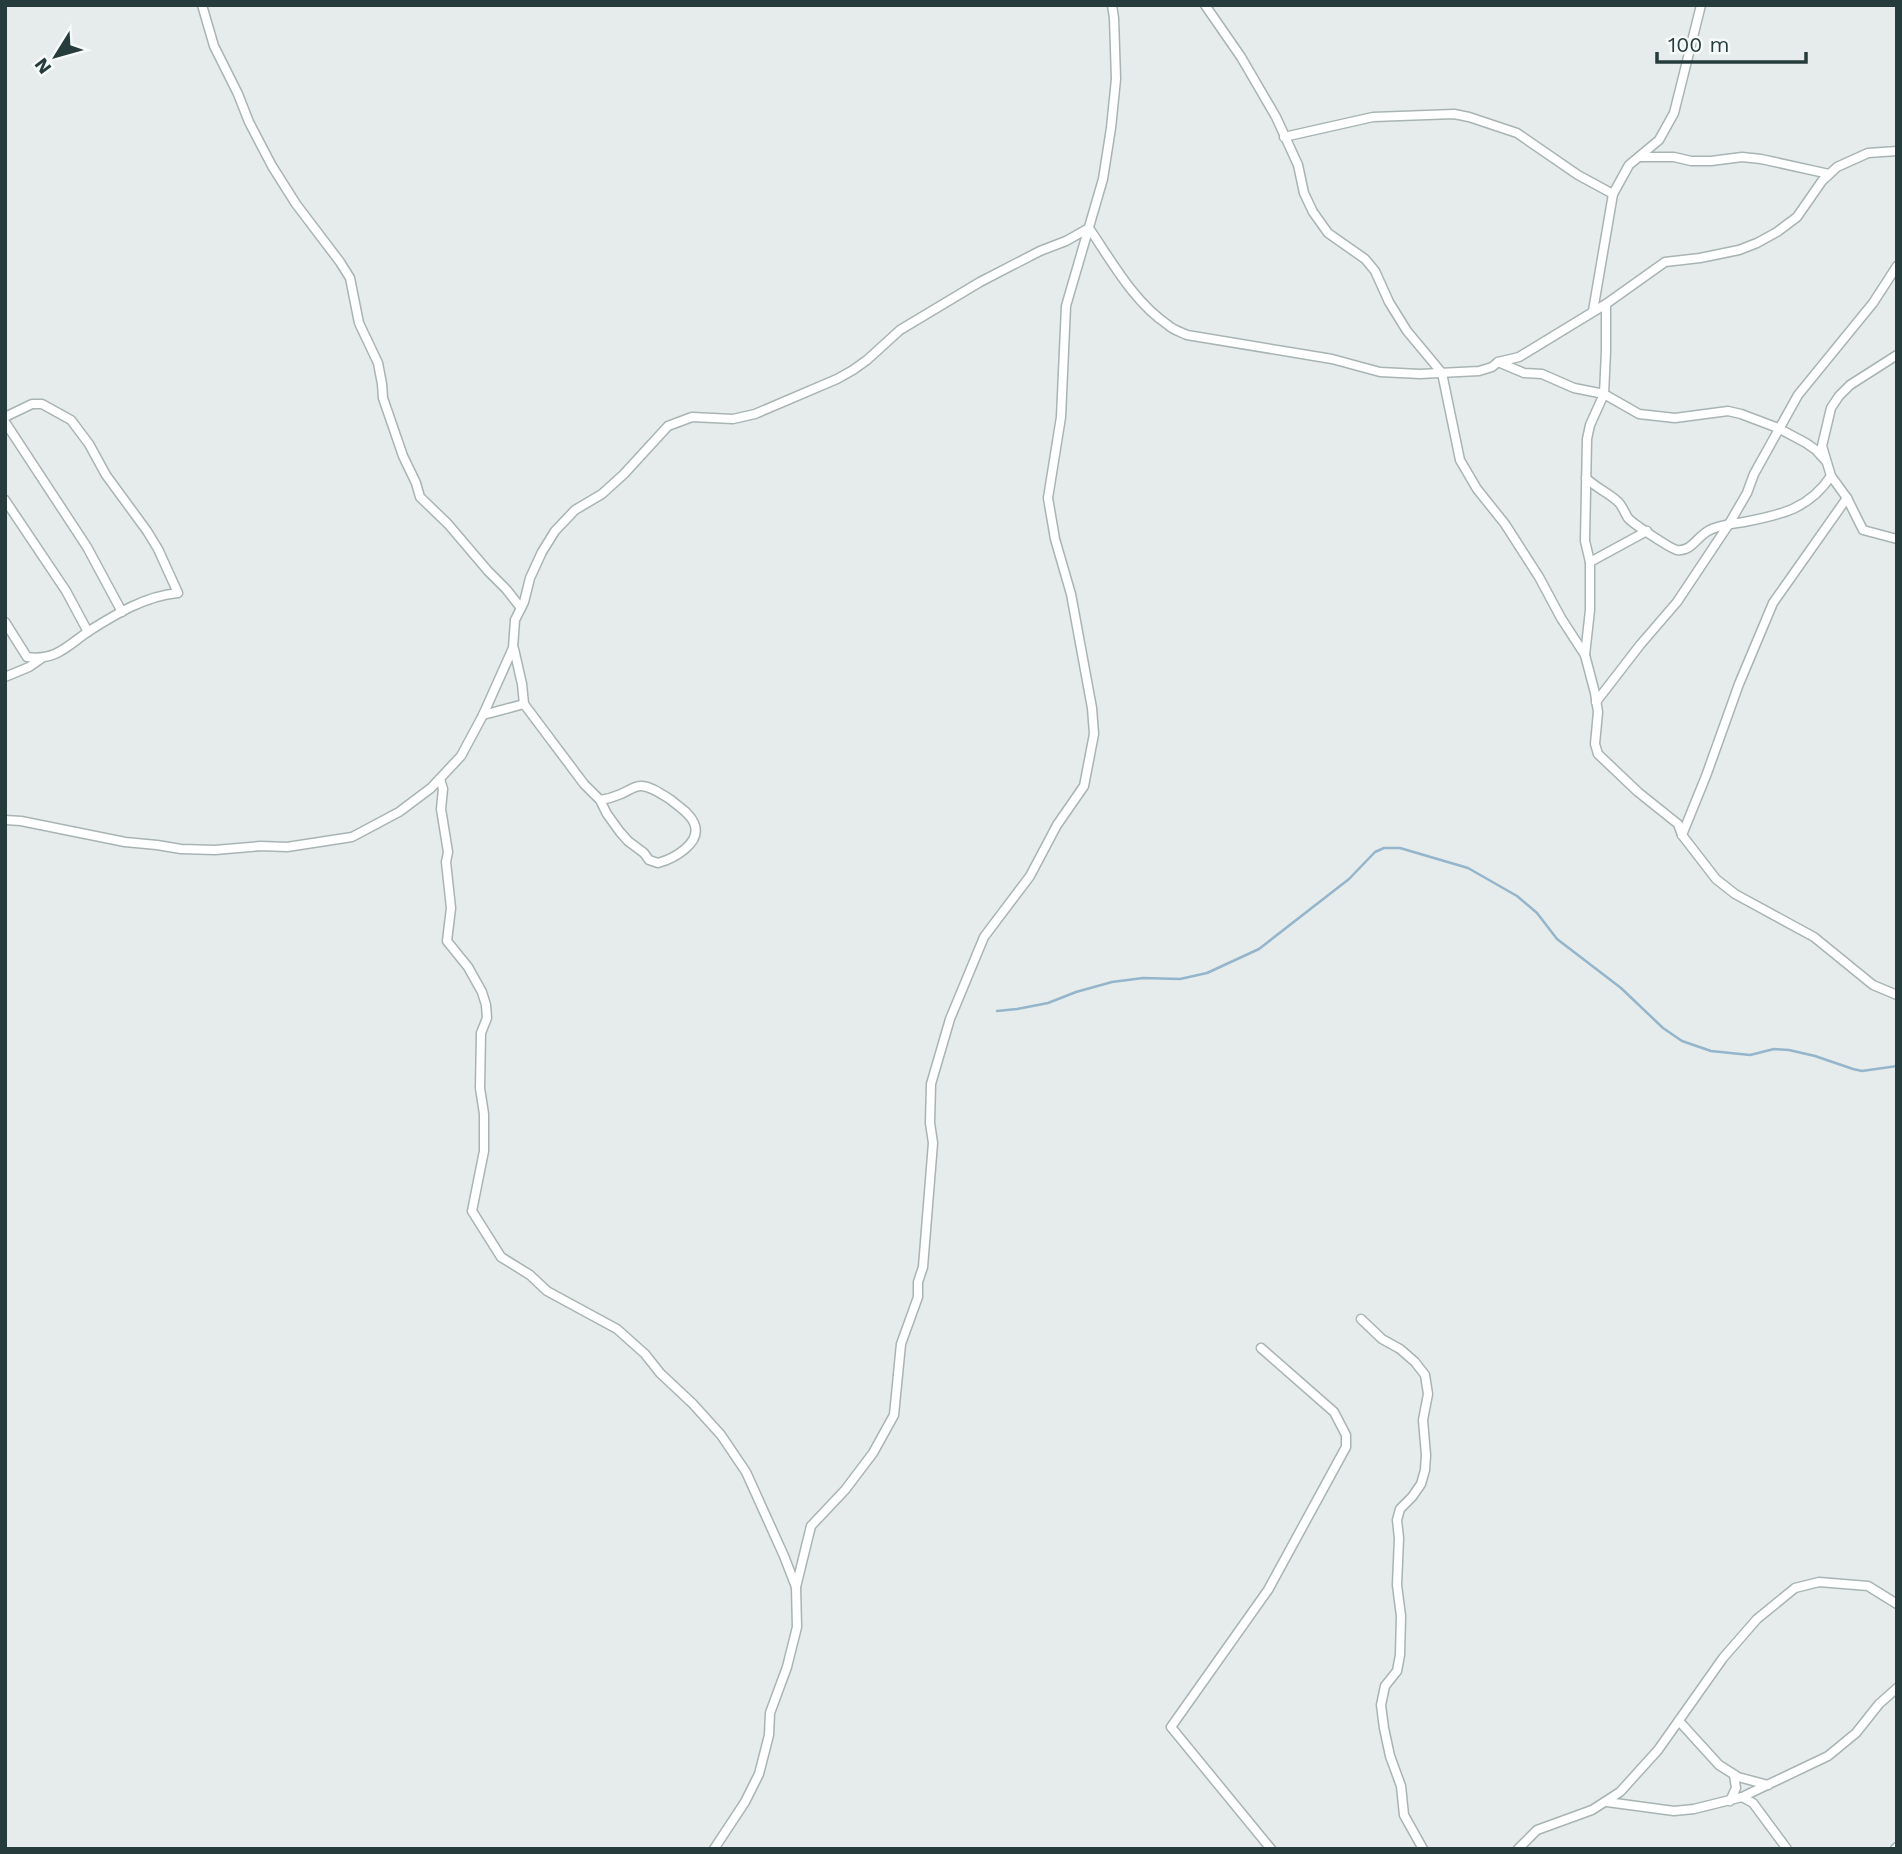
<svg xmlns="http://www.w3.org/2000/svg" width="1902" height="1854" font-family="'Work Sans',sans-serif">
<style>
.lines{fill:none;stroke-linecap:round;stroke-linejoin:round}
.stream{stroke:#94b5cb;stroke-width:2.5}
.street-casing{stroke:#a8b4b3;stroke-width:11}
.street{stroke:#fff;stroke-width:8}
</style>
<rect width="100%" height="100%" fill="#e5eceb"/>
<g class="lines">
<path class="stream" d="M 997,1011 L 1017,1009 L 1048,1003 L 1076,992 L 1112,982 L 1143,978 L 1180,979 L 1207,973 L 1259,949 L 1349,879 L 1375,852 L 1384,848 L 1400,848 L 1468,868 L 1517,896 L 1537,913 L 1557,939 L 1621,988 L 1663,1028 L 1682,1041 L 1711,1051 L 1750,1055 L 1774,1049 L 1789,1050 L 1815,1056 L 1853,1069 L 1862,1071 L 1897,1066"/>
<defs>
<g id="street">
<path d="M 202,5 L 214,46 L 238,94 L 249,122 L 272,166 L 296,204 L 340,262 L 350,278 L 359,323 L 378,363 L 382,384 L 383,398 L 403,456 L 416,483 L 420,497 L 448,524 L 488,571 L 506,589 L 521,608"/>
<path d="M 1205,5 L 1241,57 L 1276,117 L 1298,165 L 1304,193 L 1313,212 L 1328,233 L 1365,259 L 1375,271 L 1389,302 L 1407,331 L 1442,373 L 1460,460 L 1477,489 L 1505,524 L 1539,577 L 1561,618 L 1585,655 L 1595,693 L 1598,712 L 1595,744 L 1598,754 L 1638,792 L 1678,824 L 1682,835 L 1716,879 L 1735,894 L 1814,937 L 1873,985 L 1897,995"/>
<path d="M 1284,137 L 1373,117 L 1454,114 L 1469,117 L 1517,133 L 1578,175 L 1613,194"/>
<path d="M 1639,157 L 1674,157 L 1691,161 L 1711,161 L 1742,157 L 1761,159 L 1829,174"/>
<path d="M 1089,228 C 1112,262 1134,302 1168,325 C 1173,330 1181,332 1187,335 L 1332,359 L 1380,372 L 1420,374 L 1479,371 L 1492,367 L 1498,362 L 1519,357 L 1606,304"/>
<path d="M 1593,311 L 1613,194 L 1629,165 L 1659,140 L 1674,113 L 1701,5"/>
<path d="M 1897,355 L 1850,385 L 1839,396 L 1831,408 L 1822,446 L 1831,476 L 1847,498 L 1863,530 L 1897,539"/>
<path d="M 1498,362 L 1524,373 L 1542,374 L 1574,388 L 1604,394 L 1639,414 L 1675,418 L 1728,411 L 1741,414 L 1778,428 L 1806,443 L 1816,450 L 1826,461"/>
<path d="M 5,417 L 32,404 L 42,404 L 71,420 L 89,444 L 106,475 L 147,531 L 158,549 L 178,593 C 145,596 116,614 89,631 C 67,646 56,661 27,657 L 5,622"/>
<path d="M 5,422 L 87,547 L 122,612"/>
<path d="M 1586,478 C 1595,487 1607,492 1616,500 C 1622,504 1624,512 1628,518 C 1632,523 1671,549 1677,550 C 1691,552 1697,537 1708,531 C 1718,525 1732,524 1744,522 C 1781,515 1809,509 1831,476"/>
<path d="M 5,500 L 66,591 L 88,632"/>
<path d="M 1590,562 L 1647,531"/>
<path d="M 514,649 L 522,684 L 524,704 L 584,784 L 600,800 L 607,814 L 620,832 L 628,841 L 644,853 L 649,860 L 658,863 C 673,859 703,843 694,823 C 690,813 679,807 671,800 C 663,795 651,786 641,786 C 634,786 628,791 621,794 C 614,797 607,799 600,800"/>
<path d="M 1585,655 L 1590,610 L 1590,562 L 1585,541 L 1587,439 L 1590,425 L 1604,394 L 1606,351 L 1606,304 L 1665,262 L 1700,258 L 1739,250 L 1757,243 L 1777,232 L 1797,217 L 1822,181 L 1837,167 L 1868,153 L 1897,151"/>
<path d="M 5,677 L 29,667 L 42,658"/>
<path d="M 1596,702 L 1640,645 L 1677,602 L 1729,524 L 1747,493 L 1754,474 L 1798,395 L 1873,303 L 1897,266"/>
<path d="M 483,715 L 524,704"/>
<path d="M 440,779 L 443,789 L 441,809 L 448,852 L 446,862 L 451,908 L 447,941 L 468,967 L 482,992 L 486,1005 L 487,1018 L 481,1033 L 480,1088 L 484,1114 L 484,1151 L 472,1211 L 501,1257 L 530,1275 L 547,1291 L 617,1329 L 645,1354 L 660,1373 L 693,1404 L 721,1435 L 746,1472 L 784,1556 L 796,1587"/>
<path d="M 5,820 L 21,821 L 125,842 L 157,845 L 181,849 L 215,850 L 261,846 L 287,847 L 352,837 L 399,812 L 431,788 L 461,756 L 483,715 L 513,648 L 515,620 L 524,602 L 530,578 L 542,552 L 555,531 L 575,510 L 602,494 L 624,474 L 668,426 L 692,417 L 733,419 L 755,414 L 837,379 L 853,370 L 867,360 L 900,330 L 980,282 L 1040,251 L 1066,241 L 1089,228"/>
<path d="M 1682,835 L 1706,776 L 1739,684 L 1773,603 L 1847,498"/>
<path d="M 1361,1319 L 1382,1339 L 1400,1349 L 1415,1362 L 1425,1375 L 1428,1394 L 1423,1420 L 1426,1455 L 1425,1470 L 1421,1484 L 1412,1497 L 1400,1509 L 1397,1520 L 1399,1538 L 1397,1585 L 1401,1616 L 1400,1655 L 1397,1671 L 1385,1686 L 1381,1705 L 1384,1728 L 1390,1756 L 1401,1786 L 1404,1815 L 1423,1849"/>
<path d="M 1261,1348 L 1334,1412 L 1346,1435 L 1346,1447 L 1268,1590 L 1171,1727 L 1271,1849"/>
<path d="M 1679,1721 L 1719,1765 L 1738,1777 L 1768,1785"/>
<path d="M 1742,1797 L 1828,1756 L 1856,1733 L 1879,1704 L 1897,1688"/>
<path d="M 1730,1801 L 1736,1788 L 1734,1775"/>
<path d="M 1607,1802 L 1674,1811 L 1694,1809 L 1742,1797 L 1753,1803 L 1787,1849"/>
<path d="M 714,1849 L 745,1802 L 759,1774 L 769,1735 L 770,1713 L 787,1667 L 797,1627 L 796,1587 L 811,1526 L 845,1490 L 873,1453 L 894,1415 L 901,1344 L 918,1297 L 918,1282 L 923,1267 L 933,1143 L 930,1123 L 931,1084 L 950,1019 L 984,937 L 1030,876 L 1057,825 L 1084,786 L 1094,734 L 1092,708 L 1071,594 L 1055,539 L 1048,498 L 1061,417 L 1066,306 L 1103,179 L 1111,128 L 1116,79 L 1114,18 L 1112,5"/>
<path d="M 1518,1849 L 1537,1830 L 1592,1810 L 1620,1792 L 1658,1750 L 1723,1658 L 1757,1619 L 1795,1588 L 1819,1582 L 1868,1586 L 1897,1604"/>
<path d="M 1895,1849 L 1897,1847"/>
</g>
</defs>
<use href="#street" class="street-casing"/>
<use href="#street" class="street"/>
</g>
<rect width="1902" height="1854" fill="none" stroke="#263c3c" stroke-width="14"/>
<g transform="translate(56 56) rotate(233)" stroke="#f5f9f8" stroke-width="5" paint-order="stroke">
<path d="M0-5L12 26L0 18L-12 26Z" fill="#263c3c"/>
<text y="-10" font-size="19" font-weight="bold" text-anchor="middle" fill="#263c3c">N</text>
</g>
<path d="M1657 52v10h149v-10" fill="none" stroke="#263c3c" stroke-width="3.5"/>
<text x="1668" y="52" font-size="21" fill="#263c3c" stroke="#f5f9f8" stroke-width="5" paint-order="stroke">100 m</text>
</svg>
